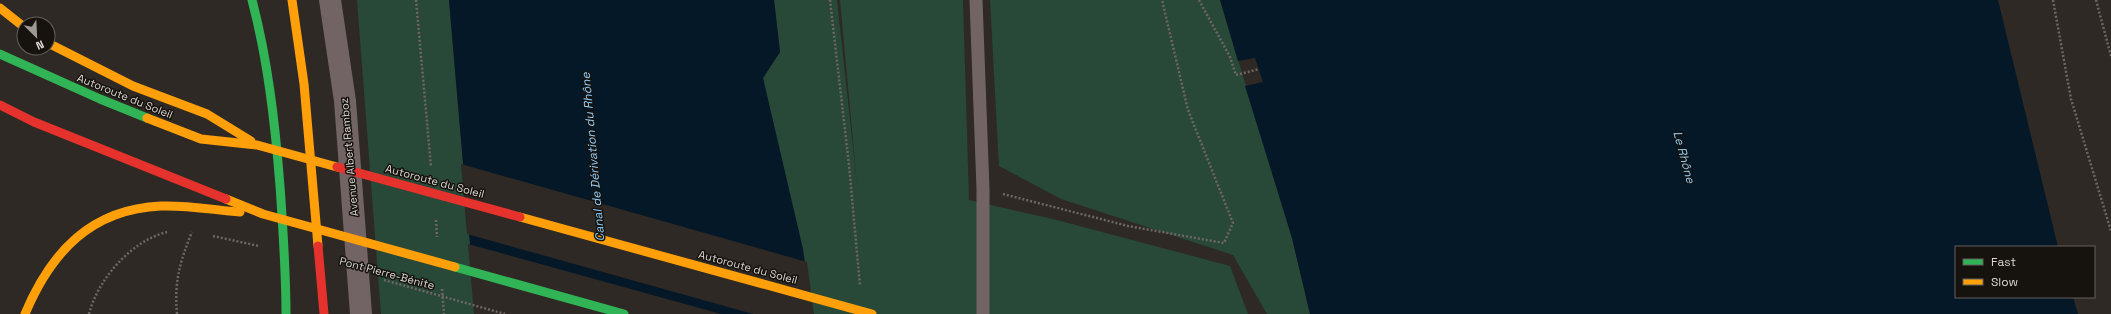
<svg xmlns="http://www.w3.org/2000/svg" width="2111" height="314" font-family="'Space Grotesk',sans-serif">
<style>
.green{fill:#284838}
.water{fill:#041828}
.pier{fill:#2e2924}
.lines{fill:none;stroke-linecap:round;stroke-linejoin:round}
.path{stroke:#6f6565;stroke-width:2.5;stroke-dasharray:2 2;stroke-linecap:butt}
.lane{stroke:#726465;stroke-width:13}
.street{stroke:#726465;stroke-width:22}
.fast{stroke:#30b455;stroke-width:9}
.slow{stroke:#ff9f0a;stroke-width:9}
.jam{stroke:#e5322d;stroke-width:9}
.labels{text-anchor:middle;stroke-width:3;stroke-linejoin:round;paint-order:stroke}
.street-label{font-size:11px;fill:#dbd6d1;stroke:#16130f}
.water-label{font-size:12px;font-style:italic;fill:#8ecdfb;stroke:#16130f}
</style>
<rect width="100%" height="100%" fill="#2e2924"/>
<g class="green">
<path d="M 357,0 L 449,0 L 476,314 L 381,314 Z"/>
<path d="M 774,0 L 837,0 L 857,184 L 840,0 L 963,0 L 969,200 L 1057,220 L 1230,266 L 1248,314 L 812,314 L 763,78 L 780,52 Z"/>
<path d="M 990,0 L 1220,0 L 1292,238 L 1310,314 L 1267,314 L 1233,255 L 1061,199 L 999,166 Z"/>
</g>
<g class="water">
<path d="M 449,0 L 774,0 L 780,52 L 763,78 L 803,249 L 812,314 L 476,314 Z"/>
<path d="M 1220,0 L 1998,0 L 2058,247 L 1956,247 L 1956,297 L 2073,297 L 2078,314 L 1310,314 L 1292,238 L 1245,86 L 1263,82 L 1255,58 L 1238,61 Z"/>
</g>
<g class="pier">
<path d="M 461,164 L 807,262 L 814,314 L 753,314 L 467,234 Z"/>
<path d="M 468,244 L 721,314 L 474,314 Z"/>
</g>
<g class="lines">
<g class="path">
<path d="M 416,0 L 431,167"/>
<path d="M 830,0 L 849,165 L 860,286"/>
<path d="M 1199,0 L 1230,57 L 1236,75 L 1259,69"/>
<path d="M 2053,0 L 2071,99 L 2111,231"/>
<path d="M 2096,0 L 2111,56"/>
<path d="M 1003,194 L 1128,226 L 1224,243 L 1233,223 L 1188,110 L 1162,0"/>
<path d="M 436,220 L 437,237"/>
<path d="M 213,236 L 259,246"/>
<path d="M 384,280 L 505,314"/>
<path d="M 442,289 L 444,314"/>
<path d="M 89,314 C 98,279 131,241 167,232"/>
<path d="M 177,314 C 174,282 180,261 192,232"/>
</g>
<path class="lane" d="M 976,0 L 983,189 L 983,314"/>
<path class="street" d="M 330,0 L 345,101 L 361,314"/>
<g class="fast">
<path d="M 252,0 C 268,61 275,123 280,186 C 283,229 286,271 286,314"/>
<path d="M 0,54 L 100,99 L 147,118"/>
<path d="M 455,267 L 624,314"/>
</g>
<g class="slow">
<path d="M 292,0 L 304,84 L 318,246"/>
<path d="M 0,8 L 24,27"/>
<path d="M 48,43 L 133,86 L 207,114 L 251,141"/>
<path d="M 147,118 L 201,139 L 257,145 L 337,167"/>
<path d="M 226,199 L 263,214 L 455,267"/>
<path d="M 520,217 L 872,314"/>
<path d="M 25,314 C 51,252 91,209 161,206 C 187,205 214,210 240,212"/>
</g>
<g class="jam">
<path d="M 0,105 L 34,122 L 226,199"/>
<path d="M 337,167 L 520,217"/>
<path d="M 318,246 L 324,314"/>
</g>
</g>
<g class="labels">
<g class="street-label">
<text transform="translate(125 96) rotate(22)" y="4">Autoroute du Soleil</text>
<text transform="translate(349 157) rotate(-95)" y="4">Avenue Albert Ramboz</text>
<text transform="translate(435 181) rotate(15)" y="4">Autoroute du Soleil</text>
<text transform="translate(748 267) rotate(15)" y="4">Autoroute du Soleil</text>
<text transform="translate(387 273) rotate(15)" y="4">Pont Pierre-Bénite</text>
</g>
<g class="water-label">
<text transform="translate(593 157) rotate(-95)" y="4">Canal de Dérivation du Rhône</text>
<text transform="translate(1684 157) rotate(75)" y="4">Le Rhône</text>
</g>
</g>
<rect x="1955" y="246" width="140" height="52" fill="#16130f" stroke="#65615d"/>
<rect x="1963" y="259" width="20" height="6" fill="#30b455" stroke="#65615d"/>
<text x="1991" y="266" font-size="12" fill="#dbd6d1">Fast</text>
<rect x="1963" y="279" width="20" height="6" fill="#ff9f0a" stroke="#65615d"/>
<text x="1991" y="286" font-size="12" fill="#dbd6d1">Slow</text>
<g transform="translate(36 36) rotate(156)"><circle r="19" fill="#16130f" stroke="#65615d"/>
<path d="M0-3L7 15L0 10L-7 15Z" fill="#9e9994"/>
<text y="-6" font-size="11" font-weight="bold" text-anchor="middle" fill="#dbd6d1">N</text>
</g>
</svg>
